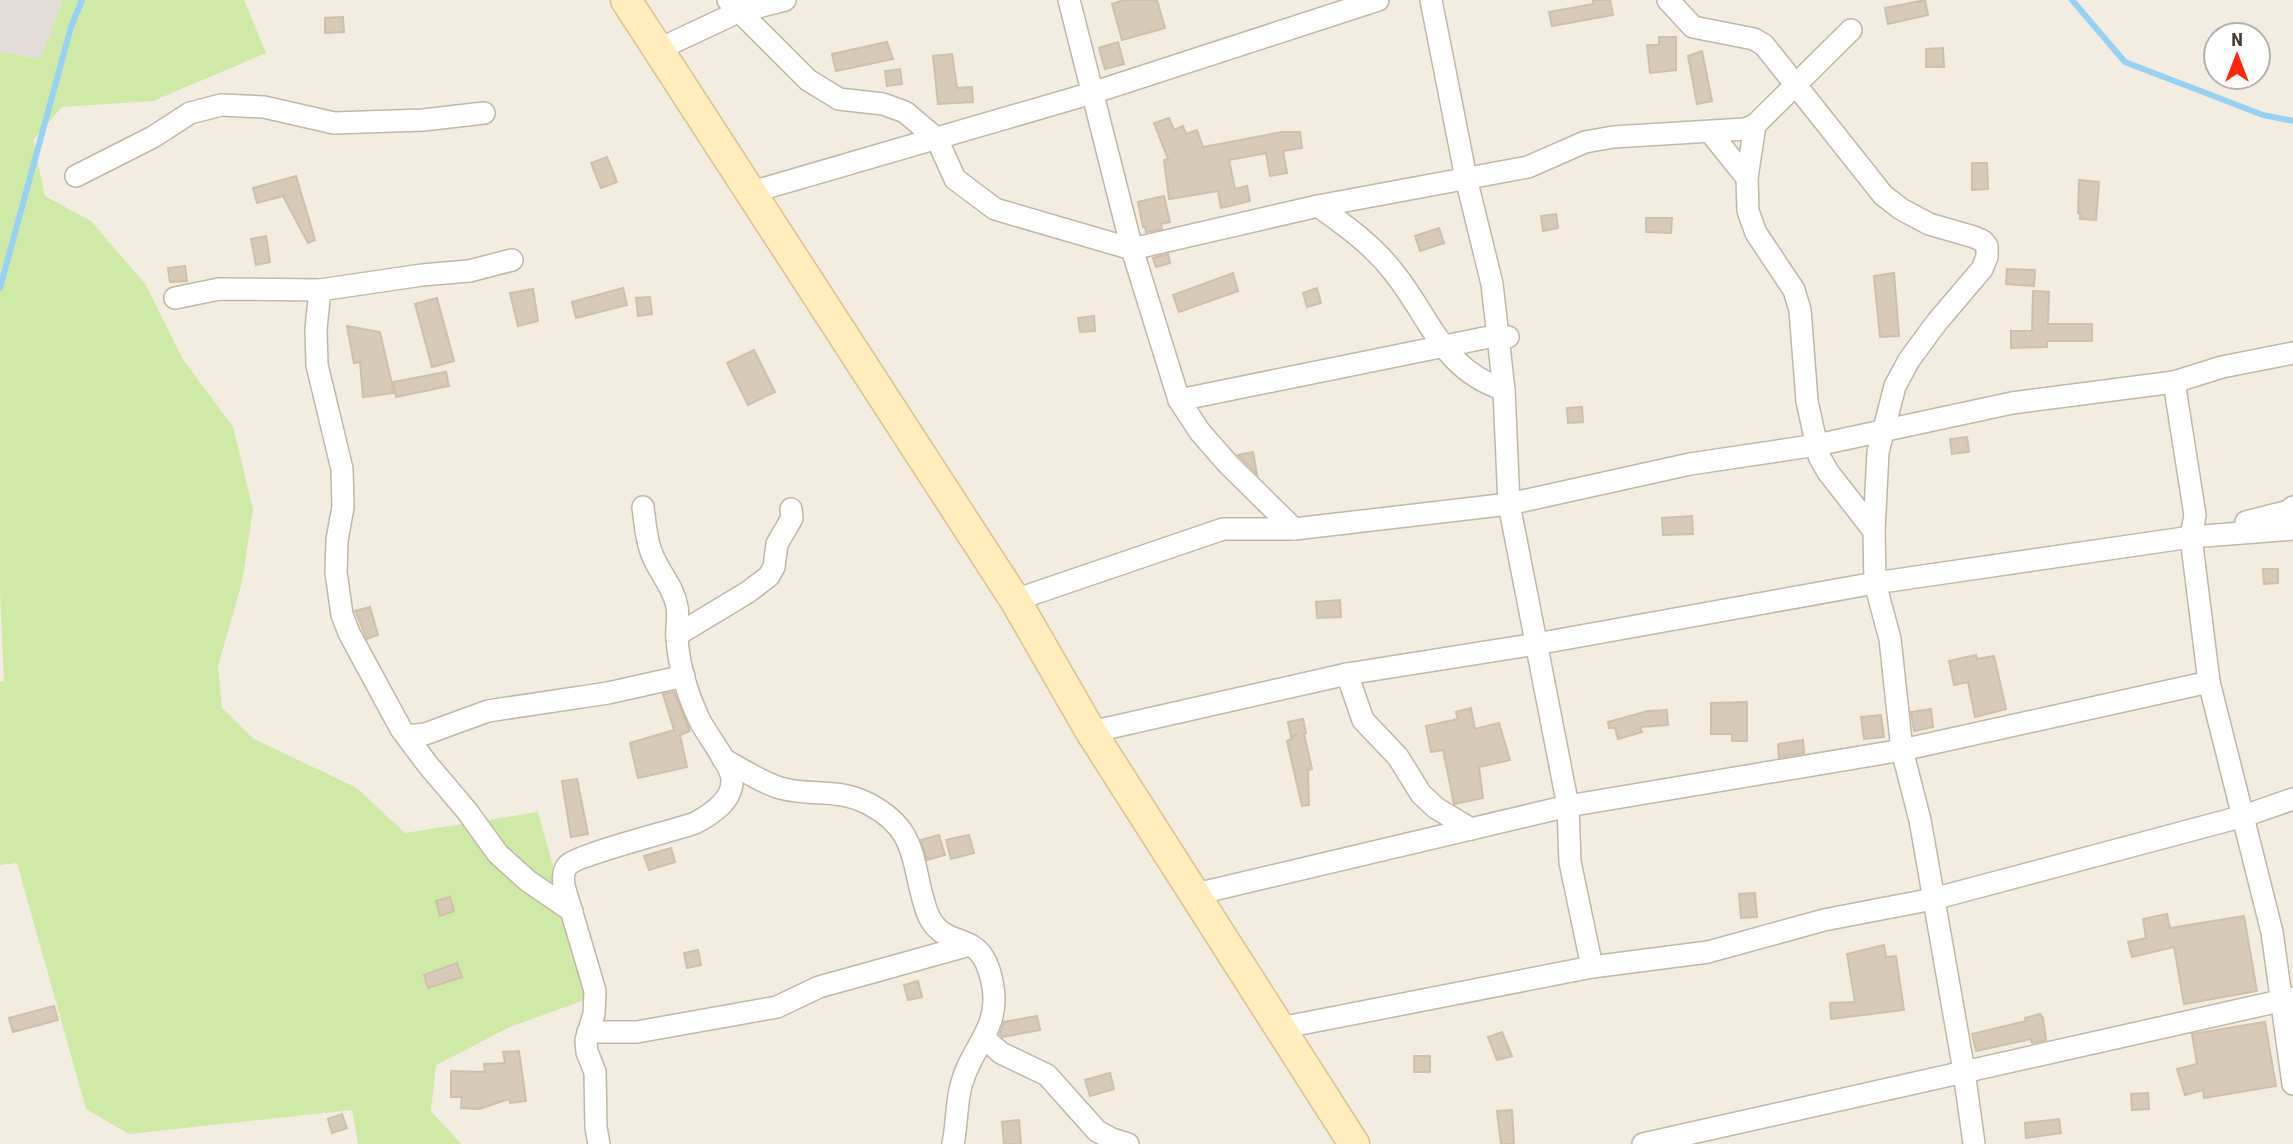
<svg xmlns="http://www.w3.org/2000/svg" width="2293" height="1144" font-family="'Roboto Condensed',sans-serif">
<style>
.industrial{fill:#e4ddd7}
.green{fill:#ceeaa6}
.lines{fill:none;stroke-linecap:round;stroke-linejoin:round}
.stream{stroke:#97d2f5;stroke-width:6}
.building{fill:#d7cab9;stroke:#d0bfa9;stroke-width:2}
.street-casing{stroke:#c1b7a6;stroke-width:24}
.secondary-casing{stroke:#d9c38f;stroke-width:33}
.street{stroke:#fff;stroke-width:21}
.secondary{stroke:#ffedbe;stroke-width:30}
</style>
<rect width="100%" height="100%" fill="#f2ece1"/>
<path class="industrial" d="M 0,0 L 63,0 L 40,59 L 0,52 Z"/>
<path class="green" d="M 63,0 L 244,0 L 266,53 L 153,101 L 62,107 L 33,140 L 45,196 L 91,221 L 146,285 L 182,358 L 233,427 L 253,509 L 242,582 L 218,666 L 222,708 L 254,739 L 357,788 L 405,833 L 538,812 L 590,998 L 510,1027 L 436,1065 L 431,1111 L 461,1144 L 358,1144 L 352,1110 L 129,1134 L 86,1109 L 17,863 L 0,865 L 0,682 L 4,681 L 0,591 L 0,52 L 40,59 Z"/>
<g class="lines">
<g class="stream">
<path d="M 2072,0 L 2125,62 L 2263,115 L 2293,121"/>
<path d="M 0,288 L 71,27 L 82,0"/>
</g>
</g>
<g class="building">
<path d="M 1124,0 L 1157,0 L 1165,28 L 1122,40 L 1112,4 Z"/>
<path d="M 1593,0 L 1610,0 L 1613,15 L 1552,26 L 1549,12 L 1593,4 Z"/>
<path d="M 1925,0 L 1928,15 L 1888,24 L 1885,8 Z"/>
<path d="M 343,17 L 344,32 L 325,33 L 325,18 Z"/>
<path d="M 1659,37 L 1676,37 L 1676,70 L 1650,73 L 1647,45 L 1659,45 Z"/>
<path d="M 887,42 L 893,59 L 836,71 L 832,54 Z"/>
<path d="M 1118,42 L 1124,64 L 1105,69 L 1099,48 Z"/>
<path d="M 1943,48 L 1944,67 L 1926,67 L 1926,49 Z"/>
<path d="M 1702,51 L 1712,101 L 1697,104 L 1688,56 Z"/>
<path d="M 952,54 L 957,88 L 972,87 L 973,102 L 938,104 L 933,56 Z"/>
<path d="M 900,69 L 902,84 L 887,86 L 885,71 Z"/>
<path d="M 1169,118 L 1174,130 L 1183,126 L 1186,134 L 1197,130 L 1203,147 L 1282,132 L 1300,132 L 1302,148 L 1283,151 L 1287,173 L 1270,176 L 1266,153 L 1229,160 L 1235,189 L 1247,186 L 1250,201 L 1221,208 L 1218,191 L 1169,199 L 1164,160 L 1168,159 L 1154,123 Z"/>
<path d="M 607,157 L 617,182 L 601,188 L 591,163 Z"/>
<path d="M 1972,163 L 1987,163 L 1988,189 L 1972,190 Z"/>
<path d="M 296,176 L 315,240 L 308,243 L 283,196 L 257,203 L 253,188 Z"/>
<path d="M 2079,180 L 2099,182 L 2096,220 L 2080,219 L 2080,213 L 2078,213 Z"/>
<path d="M 1164,196 L 1170,222 L 1161,224 L 1162,229 L 1146,232 L 1145,227 L 1143,227 L 1138,202 Z"/>
<path d="M 1556,214 L 1558,228 L 1543,231 L 1541,216 Z"/>
<path d="M 1646,218 L 1672,218 L 1671,233 L 1646,232 Z"/>
<path d="M 1439,228 L 1444,243 L 1420,251 L 1415,236 Z"/>
<path d="M 266,236 L 270,262 L 256,265 L 251,239 Z"/>
<path d="M 1168,254 L 1170,263 L 1156,267 L 1153,258 Z"/>
<path d="M 185,266 L 187,281 L 170,282 L 168,268 Z"/>
<path d="M 2007,269 L 2035,270 L 2034,286 L 2006,284 Z"/>
<path d="M 1233,273 L 1238,291 L 1179,312 L 1173,295 Z"/>
<path d="M 1894,273 L 1899,336 L 1880,337 L 1874,276 Z"/>
<path d="M 623,288 L 627,305 L 576,318 L 572,302 Z"/>
<path d="M 1317,288 L 1321,303 L 1307,307 L 1303,293 Z"/>
<path d="M 533,289 L 538,321 L 518,326 L 510,293 Z"/>
<path d="M 2033,291 L 2049,292 L 2048,324 L 2092,324 L 2092,341 L 2047,341 L 2047,347 L 2011,348 L 2011,331 L 2032,331 Z"/>
<path d="M 650,297 L 652,314 L 638,316 L 636,298 Z"/>
<path d="M 437,298 L 454,361 L 432,367 L 415,304 Z"/>
<path d="M 1094,316 L 1095,331 L 1080,332 L 1078,318 Z"/>
<path d="M 347,326 L 380,332 L 394,393 L 363,397 L 360,362 L 354,363 Z"/>
<path d="M 754,350 L 775,392 L 748,405 L 727,363 Z"/>
<path d="M 446,372 L 449,386 L 396,397 L 393,382 Z"/>
<path d="M 1582,407 L 1583,422 L 1568,423 L 1567,408 Z"/>
<path d="M 1967,437 L 1969,452 L 1952,454 L 1950,439 Z"/>
<path d="M 1253,452 L 1257,474 L 1238,455 Z"/>
<path d="M 1692,516 L 1693,534 L 1663,535 L 1662,518 Z"/>
<path d="M 2263,569 L 2278,569 L 2278,583 L 2264,584 Z"/>
<path d="M 1340,600 L 1341,617 L 1317,618 L 1316,602 Z"/>
<path d="M 370,607 L 378,635 L 367,639 L 355,611 Z"/>
<path d="M 1976,655 L 1977,659 L 1994,656 L 2006,709 L 1975,717 L 1968,682 L 1954,685 L 1949,661 Z"/>
<path d="M 674,692 L 690,731 L 680,735 L 687,767 L 638,778 L 630,743 L 674,730 L 663,694 Z"/>
<path d="M 1747,702 L 1747,741 L 1732,741 L 1732,734 L 1711,734 L 1711,703 Z"/>
<path d="M 1471,708 L 1475,729 L 1499,723 L 1510,760 L 1479,767 L 1483,798 L 1454,804 L 1443,750 L 1431,752 L 1426,726 L 1458,719 L 1456,712 Z"/>
<path d="M 1931,709 L 1933,727 L 1914,731 L 1911,712 Z"/>
<path d="M 1667,710 L 1668,725 L 1640,727 L 1642,732 L 1618,739 L 1615,728 L 1609,728 L 1608,722 L 1648,711 Z"/>
<path d="M 1881,715 L 1884,737 L 1864,739 L 1861,717 Z"/>
<path d="M 1303,719 L 1306,733 L 1304,734 L 1312,769 L 1308,770 L 1309,805 L 1302,806 L 1287,741 L 1297,735 L 1291,737 L 1288,722 Z"/>
<path d="M 1803,740 L 1804,753 L 1779,757 L 1778,744 Z"/>
<path d="M 577,779 L 588,834 L 571,837 L 562,781 Z"/>
<path d="M 939,835 L 945,855 L 927,860 L 921,840 Z"/>
<path d="M 969,835 L 974,853 L 951,859 L 946,840 Z"/>
<path d="M 671,848 L 675,862 L 649,870 L 644,856 Z"/>
<path d="M 1755,893 L 1757,917 L 1741,918 L 1739,894 Z"/>
<path d="M 450,897 L 454,911 L 440,916 L 436,901 Z"/>
<path d="M 2167,914 L 2170,928 L 2244,916 L 2257,991 L 2184,1004 L 2174,947 L 2132,957 L 2128,942 L 2146,938 L 2143,919 Z"/>
<path d="M 1884,945 L 1886,957 L 1896,956 L 1904,1010 L 1831,1019 L 1830,1003 L 1855,1002 L 1847,954 Z"/>
<path d="M 698,950 L 701,965 L 687,968 L 684,953 Z"/>
<path d="M 457,963 L 462,977 L 428,988 L 424,975 Z"/>
<path d="M 918,981 L 922,997 L 908,1000 L 904,985 Z"/>
<path d="M 54,1006 L 58,1020 L 13,1032 L 9,1018 Z"/>
<path d="M 2040,1014 L 2043,1018 L 2046,1040 L 2032,1043 L 2031,1039 L 1976,1051 L 1972,1034 L 2026,1021 L 2025,1018 Z"/>
<path d="M 1037,1016 L 1040,1030 L 1003,1037 L 1000,1034 L 1004,1022 Z"/>
<path d="M 2265,1022 L 2276,1086 L 2204,1098 L 2203,1090 L 2185,1095 L 2177,1069 L 2197,1064 L 2192,1034 Z"/>
<path d="M 1502,1032 L 1512,1056 L 1497,1060 L 1488,1037 Z"/>
<path d="M 519,1051 L 526,1101 L 510,1103 L 509,1099 L 479,1109 L 461,1108 L 462,1097 L 451,1097 L 451,1071 L 485,1072 L 484,1064 L 505,1063 L 503,1052 Z"/>
<rect x="1414" y="1056" width="16" height="16"/>
<path d="M 1110,1073 L 1114,1089 L 1090,1096 L 1085,1080 Z"/>
<path d="M 2148,1093 L 2149,1109 L 2132,1110 L 2131,1094 Z"/>
<path d="M 1512,1110 L 1514,1144 L 1501,1144 L 1497,1111 Z"/>
<path d="M 342,1114 L 347,1128 L 332,1133 L 328,1119 Z"/>
<path d="M 2059,1119 L 2061,1133 L 2026,1138 L 2025,1123 Z"/>
<path d="M 1019,1120 L 1021,1144 L 1004,1144 L 1002,1122 Z"/>
</g>
<g class="lines">
<defs>
<g id="street">
<path d="M 728,0 L 808,80 L 839,99 L 883,104 L 905,112 L 937,139 L 955,179 L 995,209 L 1132,249 L 1318,206 L 1528,167 L 1585,142 L 1613,137 L 1745,129 L 1755,125 L 1851,30"/>
<path d="M 1069,0 L 1132,249 L 1179,400 L 1200,432 L 1229,465 L 1294,529"/>
<path d="M 1431,0 L 1466,178 L 1492,284 L 1504,390 L 1509,504 L 1568,806 L 1570,862 L 1592,967"/>
<path d="M 1668,0 L 1693,27 L 1754,39 L 1764,45 L 1883,195 L 1901,209 L 1929,224 L 1974,237 L 1983,241 L 1987,246 L 1987,257 L 1982,269 L 1937,322 L 1909,360 L 1895,386 L 1878,452 L 1874,531 L 1875,583 L 1890,639 L 1902,750 L 1920,820 L 1964,1071 L 1974,1144"/>
<path d="M 657,50 L 738,12 L 785,0"/>
<path d="M 1755,125 L 1747,178 L 1748,211 L 1756,233 L 1794,290 L 1800,310 L 1807,401 L 1819,456 L 1828,472 L 1874,531"/>
<path d="M 1710,132 L 1747,178"/>
<path d="M 76,176 L 153,137 L 190,113 L 221,105 L 264,107 L 334,123 L 423,120 L 484,113"/>
<path d="M 752,192 L 1092,93 L 1378,0"/>
<path d="M 1318,206 C 1346,226 1374,246 1395,274 C 1433,322 1441,368 1504,390"/>
<path d="M 320,290 L 316,329 L 317,365 L 342,469 L 343,507 L 337,540 L 336,572 L 342,615 L 349,633 L 401,729 L 428,765 L 467,811 L 498,854 L 528,881 L 572,911"/>
<path d="M 175,298 L 219,289 L 320,290 L 422,275 L 469,271 L 512,260"/>
<path d="M 2174,382 L 2195,515 L 2191,537 L 2209,682 L 2272,932 L 2293,1084"/>
<path d="M 1179,400 L 1499,335 L 1508,337"/>
<path d="M 2246,522 L 2289,511 L 2293,507"/>
<path d="M 1015,600 L 1223,529 L 1294,529 L 1509,504 L 1690,464 L 1817,445 L 2012,403 L 2174,382 L 2222,367 L 2293,353"/>
<path d="M 677,635 L 748,592 L 769,576 L 774,567 L 777,544 L 792,518 L 791,509"/>
<path d="M 1347,674 L 1363,720 L 1398,757 L 1421,794 L 1436,808 L 1471,829"/>
<path d="M 1091,732 L 1347,674 L 1536,644 L 1875,583 L 2191,537 L 2293,529"/>
<path d="M 407,736 L 425,734 L 488,711 L 608,693 L 684,676"/>
<path d="M 723,759 C 742,769 760,782 780,788 C 812,797 836,787 869,804 C 921,832 910,864 927,912 C 940,946 969,934 983,957 C 989,966 991,976 993,987 C 1000,1030 970,1048 961,1086 C 956,1105 957,1125 953,1144"/>
<path d="M 1196,894 L 1568,806 L 1902,750 L 2209,682"/>
<path d="M 1280,1028 L 1592,967 L 1708,952 L 1824,920 L 1933,899 L 2244,816 L 2293,799"/>
<path d="M 588,1032 L 637,1032 L 777,1007 L 819,987 L 970,945"/>
<path d="M 984,1038 L 1001,1053 L 1047,1075 L 1097,1131 L 1112,1139 L 1128,1144"/>
<path d="M 599,1144 L 596,1127 L 595,1072 L 587,1052 L 586,1040 L 594,1014 L 595,991 L 564,886 C 563,879 563,870 568,865 C 579,854 673,831 695,823 C 712,814 732,801 732,781 C 733,768 707,735 700,721 C 688,696 679,666 677,639 C 676,628 679,617 677,607 C 674,587 659,573 652,554 C 646,540 645,522 643,507"/>
<path d="M 1643,1144 L 2293,998"/>
</g>
<path id="secondary" d="M 626,0 L 1015,600 L 1091,732 L 1354,1144"/>
</defs>
<use href="#street" class="street-casing"/>
<use href="#secondary" class="secondary-casing"/>
<use href="#street" class="street"/>
<use href="#secondary" class="secondary"/>
</g>
<g transform="translate(2237 56)"><circle r="33" fill="#ffffff" stroke="#b4b1ad" stroke-width="2"/>
<path d="M0-5L12 26L0 18L-12 26Z" fill="#ff280b"/>
<text y="-10" font-size="19" font-weight="bold" text-anchor="middle" fill="#443c32">N</text>
</g>
</svg>
